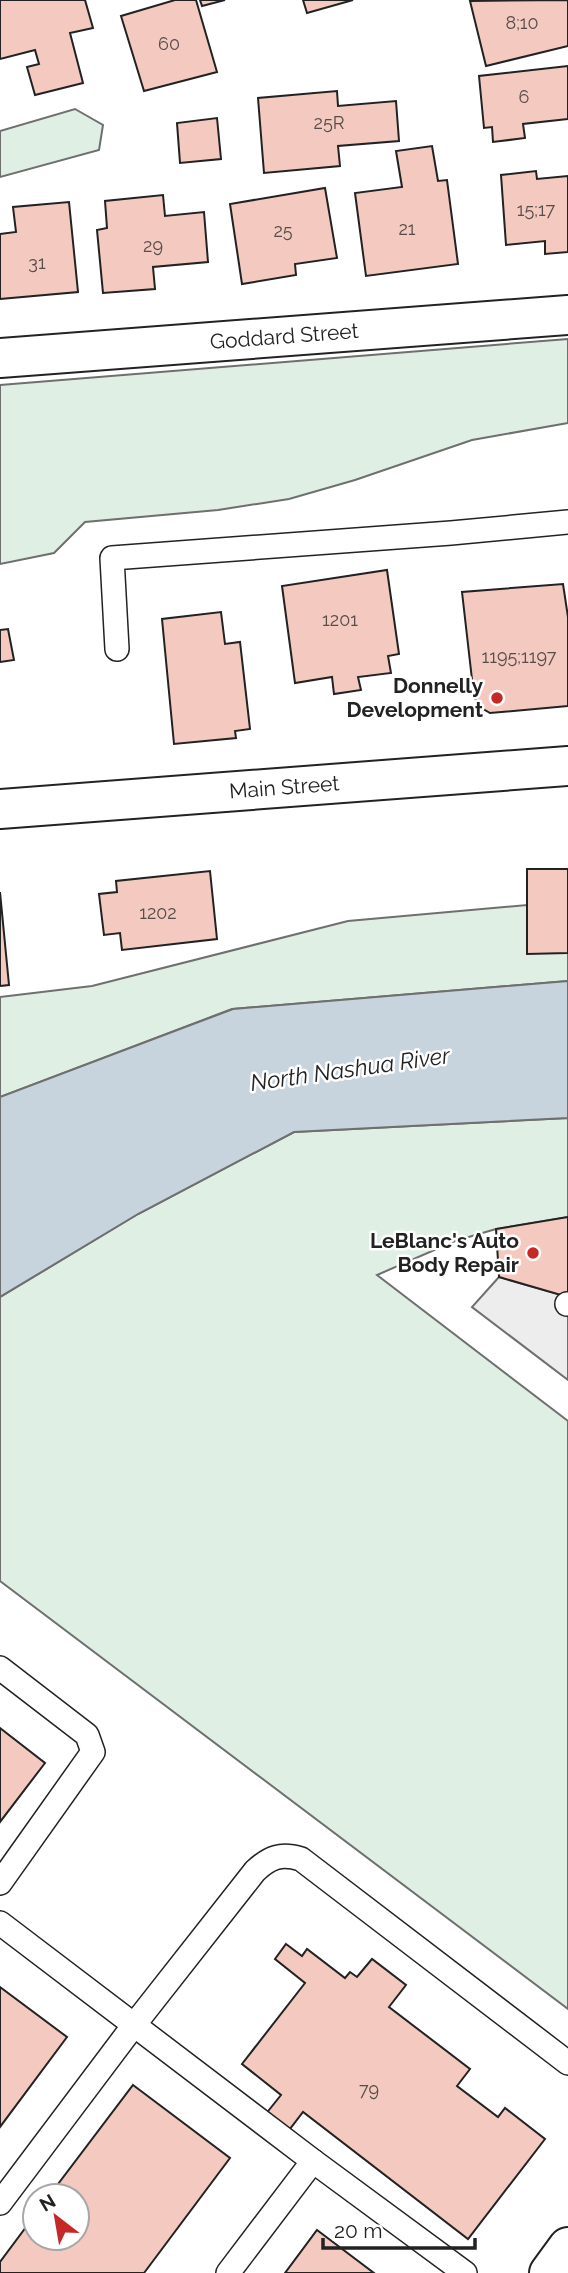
<svg xmlns="http://www.w3.org/2000/svg" width="568" height="2273" font-family="Raleway,sans-serif">
<style>
.green{fill:#e0efe3;stroke:#6f6f6f;stroke-width:2}
.parking{fill:#ededed;stroke:#6f6f6f;stroke-width:2}
.water{fill:#c7d3dd;stroke:#6f6f6f;stroke-width:2}
.building{fill:#f3c9c0;stroke:#222;stroke-width:2}
.lines{fill:none;stroke-linecap:round;stroke-linejoin:round}
.service-casing{stroke:#222;stroke-width:26}
.minor-casing{stroke:#222;stroke-width:42}
.secondary-casing{stroke:#222;stroke-width:42}
.trunk-casing{stroke:#222;stroke-width:42}
.service{stroke:#fff;stroke-width:23}
.minor{stroke:#fff;stroke-width:38}
.secondary{stroke:#fff;stroke-width:38}
.trunk{stroke:#fff;stroke-width:38}
.poi-dot{fill:#c62828;stroke:#fff;stroke-width:2.5}
.labels{text-anchor:middle;stroke-width:5;stroke-linejoin:round;paint-order:stroke}
.number-label{font-size:18px;fill:#564c4a}
.street-label{font-size:21px;fill:#222;stroke:#fff}
.poi-label{font-size:21px;font-weight:bold;fill:#222;stroke:#fff;text-anchor:end}
.water-label{font-size:23px;font-style:italic;fill:#222;stroke:#fff}
</style>
<rect width="100%" height="100%" fill="#fff"/>
<g class="green">
<path d="M 75,109 L 103,125 L 99,150 L 0,177 L 0,131 Z"/>
<path d="M 568,339 L 568,423 L 472,440 L 355,480 L 289,499 L 218,510 L 85,522 L 54,553 L 0,564 L 0,385 Z"/>
<path d="M 527,905 L 527,953 L 568,953 L 568,981 L 232,1009 L 0,1097 L 0,997 L 92,986 L 348,921 Z"/>
<path d="M 568,1118 L 568,1217 L 496,1229 L 455,1241 L 377,1275 L 568,1421 L 568,2009 L 0,1581 L 0,1297 L 138,1214 L 294,1132 Z"/>
</g>
<path class="parking" d="M 499,1277 L 568,1297 L 568,1380 L 472,1307 Z"/>
<path class="water" d="M 568,981 L 568,1118 L 294,1132 L 138,1214 L 0,1297 L 0,1097 L 233,1009 Z"/>
<g class="building">
<path d="M 0,0 L 85,0 L 93,28 L 70,33 L 83,83 L 35,95 L 27,67 L 39,64 L 35,50 L 0,59 Z"/>
<path d="M 175,0 L 196,0 L 217,72 L 144,91 L 121,16 Z"/>
<path d="M 200,0 L 225,0 L 202,6 Z"/>
<path d="M 303,0 L 353,0 L 307,13 Z"/>
<path d="M 568,0 L 568,46 L 486,66 L 470,1 Z"/>
<path d="M 568,66 L 568,119 L 523,124 L 525,138 L 493,142 L 492,127 L 484,128 L 479,76 Z"/>
<path d="M 337,91 L 338,106 L 396,101 L 399,141 L 338,146 L 340,166 L 264,173 L 258,98 Z"/>
<path d="M 217,118 L 221,159 L 180,163 L 177,123 Z"/>
<path d="M 432,146 L 438,181 L 447,180 L 458,264 L 366,276 L 355,193 L 402,187 L 396,151 Z"/>
<path d="M 536,171 L 537,179 L 568,176 L 568,252 L 545,254 L 545,241 L 506,245 L 501,175 Z"/>
<path d="M 325,188 L 337,258 L 295,264 L 296,275 L 242,284 L 230,204 Z"/>
<path d="M 163,195 L 165,216 L 204,212 L 208,262 L 153,267 L 155,289 L 103,293 L 97,230 L 107,228 L 105,201 Z"/>
<path d="M 69,202 L 78,292 L 0,299 L 0,234 L 16,232 L 13,207 Z"/>
<path d="M 387,570 L 399,654 L 388,656 L 391,673 L 358,677 L 361,690 L 334,694 L 332,677 L 295,683 L 282,586 Z"/>
<path d="M 563,584 L 568,617 L 568,706 L 490,713 L 480,707 L 474,697 L 462,592 Z"/>
<path d="M 221,612 L 225,644 L 240,642 L 250,729 L 235,731 L 236,738 L 174,744 L 162,619 Z"/>
<path d="M 8,629 L 14,660 L 0,662 L 0,630 Z"/>
<path d="M 527,869 L 568,869 L 568,953 L 527,954 Z"/>
<path d="M 210,871 L 217,939 L 122,950 L 120,933 L 104,935 L 99,894 L 117,892 L 116,881 Z"/>
<path d="M 0,892 L 9,985 L 0,986 Z"/>
<path d="M 568,1217 L 568,1297 L 499,1277 L 496,1229 Z"/>
<path d="M 0,1728 L 45,1763 L 0,1822 Z"/>
<path d="M 286,1944 L 302,1956 L 307,1949 L 345,1978 L 350,1972 L 357,1977 L 372,1959 L 406,1985 L 389,2007 L 470,2069 L 457,2086 L 498,2117 L 505,2108 L 545,2139 L 468,2239 L 303,2112 L 283,2138 L 261,2120 L 281,2095 L 242,2064 L 305,1983 L 275,1959 Z"/>
<path d="M 0,1987 L 67,2037 L 0,2127 Z"/>
<path d="M 133,2085 L 230,2158 L 144,2273 L 0,2273 L 0,2262 L 35,2215 L 35,2238 L 77,2238 L 77,2196 L 49,2196 Z"/>
<path d="M 317,2230 L 374,2273 L 285,2273 Z"/>
</g>
<g class="lines">
<defs>
<g id="service">
<path d="M 117,649 L 112,558 L 451,533 L 568,522"/>
<path d="M 567,1304 L 568,1304"/>
<path d="M 0,1668 L 87,1735 L 93,1752 L 0,1883"/>
<path d="M 0,1923 L 313,2161 L 465,2273"/>
<path d="M 0,2203 L 134,2025 L 255,1871 C 270,1857 281,1853 301,1859 L 568,2063"/>
<path d="M 228,2273 L 313,2161"/>
</g>
<g id="minor">
<path id="s1" d="M 0,358 L 568,315"/>
</g>
<g id="secondary">
<path id="s2" d="M 0,809 L 568,766"/>
</g>
<path id="trunk" d="M 549,2273 L 568,2247"/>
</defs>
<use href="#service" class="service-casing"/>
<use href="#minor" class="minor-casing"/>
<use href="#secondary" class="secondary-casing"/>
<use href="#trunk" class="trunk-casing"/>
<use href="#service" class="service"/>
<use href="#minor" class="minor"/>
<use href="#secondary" class="secondary"/>
<use href="#trunk" class="trunk"/>
</g>
<g class="poi-dot">
<circle cx="497" cy="698" r="7"/>
<circle cx="533" cy="1253" r="7"/>
</g>
<g class="labels">
<g class="number-label">
<text x="522" y="29">8;10</text>
<text x="169" y="50">60</text>
<text x="524" y="103">6</text>
<text x="329" y="129">25R</text>
<text x="536" y="216">15;17</text>
<text x="407" y="235">21</text>
<text x="283" y="237">25</text>
<text x="153" y="252">29</text>
<text x="37" y="269">31</text>
<text x="340" y="626">1201</text>
<text x="519" y="663">1195;1197</text>
<text x="158" y="919">1202</text>
<text x="369" y="2096">79</text>
</g>
<g class="street-label">
<text dy="7" stroke="none"><textPath href="#s1" startOffset="285">Goddard Street</textPath></text>
<text dy="7" stroke="none"><textPath href="#s2" startOffset="285">Main Street</textPath></text>
</g>
<g class="poi-label">
<text x="483" y="693">Donnelly<tspan x="483" dy="24">Development</tspan></text>
<text x="519" y="1248">LeBlanc's Auto<tspan x="519" dy="24">Body Repair</tspan></text>
</g>
<g class="water-label">
<text transform="translate(350 1069) rotate(-8)" y="8">North Nashua River</text>
</g>
</g>
<g transform="translate(56 2217) rotate(329)"><circle r="33" fill="#ffffff" stroke="#a7a7a7" stroke-width="2"/>
<path d="M0-5L12 26L0 18L-12 26Z" fill="#c62828"/>
<text y="-10" font-size="19" font-weight="bold" text-anchor="middle" fill="#222222">N</text>
</g>
<path d="M323 2238v10h152v-10" fill="none" stroke="#222222" stroke-width="3.5"/>
<text x="334" y="2238" font-size="21" fill="#222222" stroke="#ffffff" stroke-width="5" paint-order="stroke">20 m</text>
</svg>
